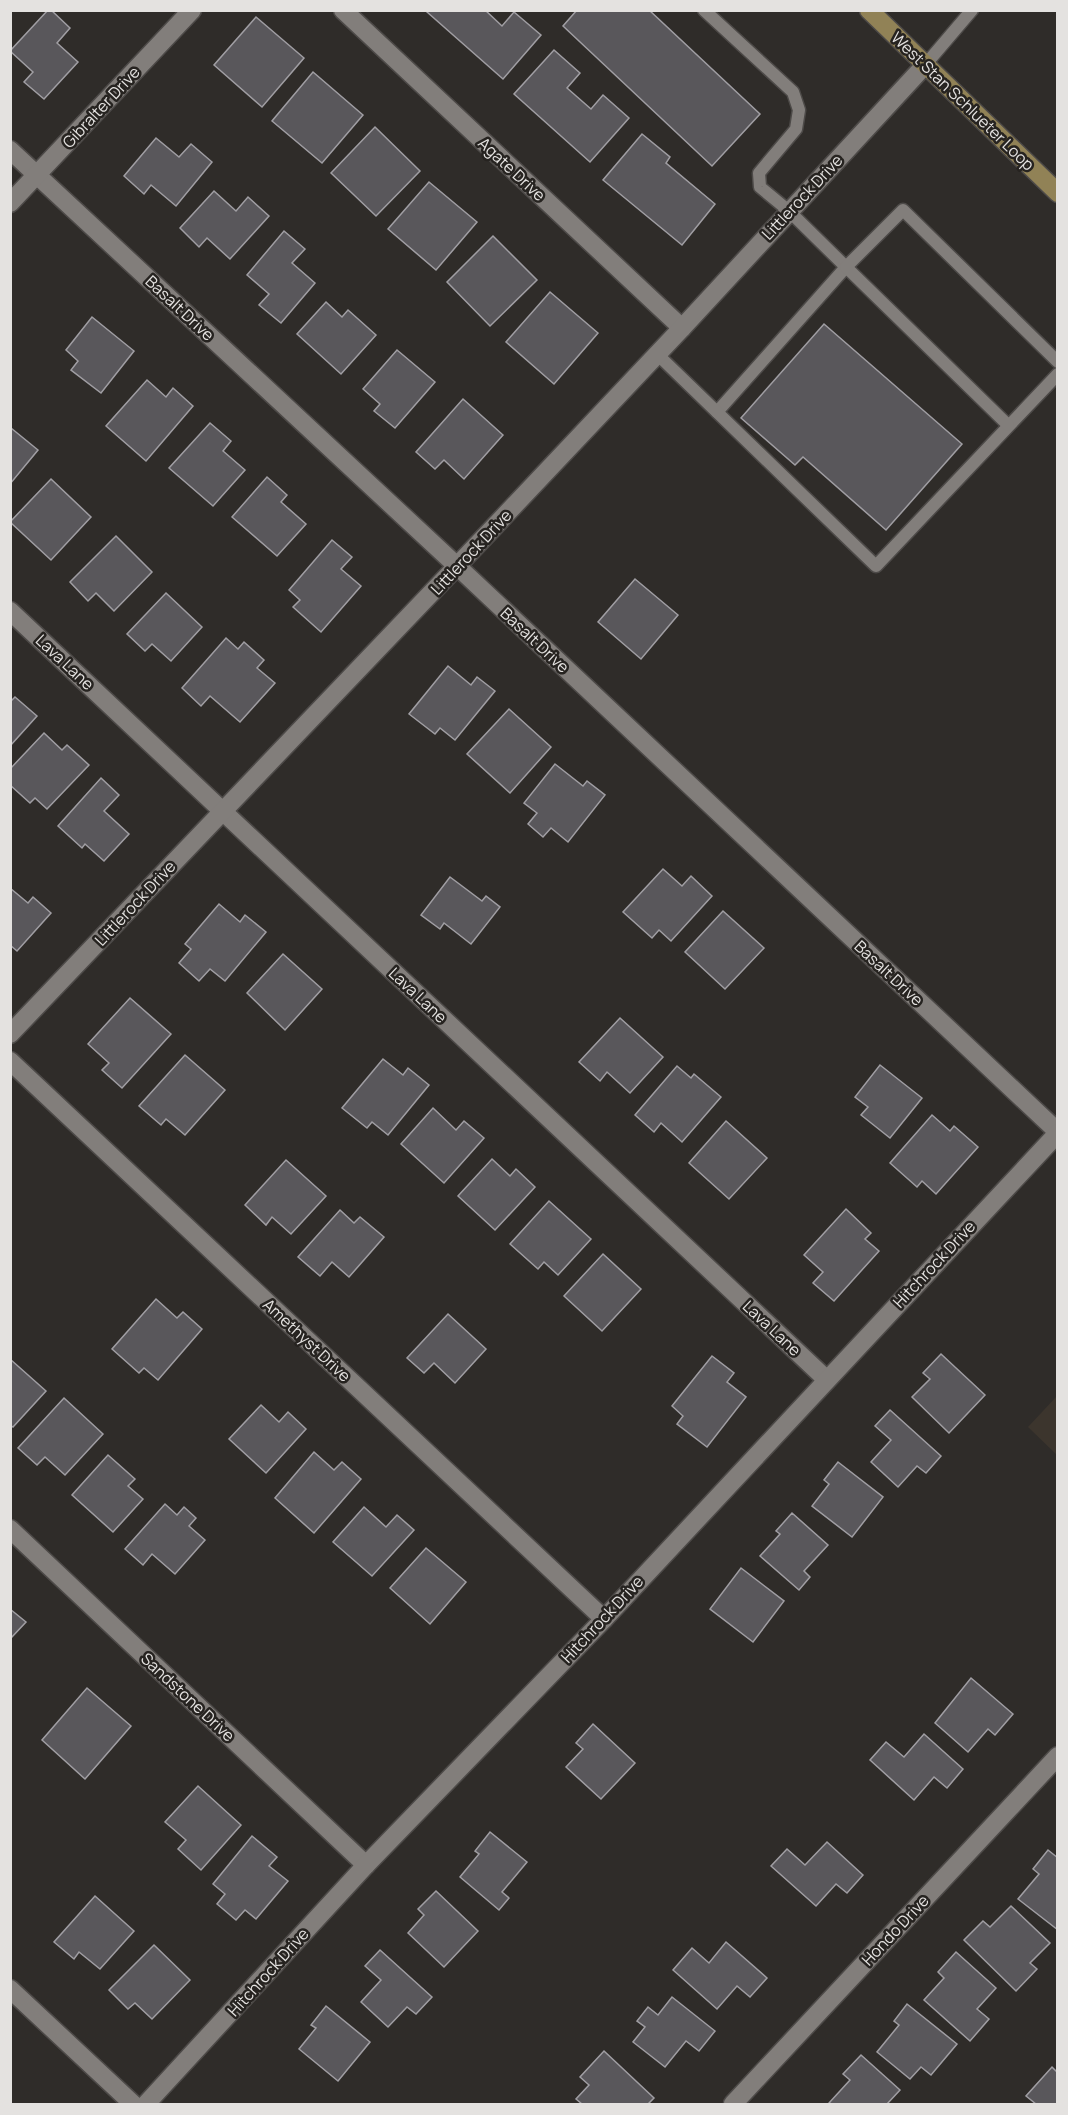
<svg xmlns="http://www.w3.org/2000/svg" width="1068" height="2115" font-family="Manrope,sans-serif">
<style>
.built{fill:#3c352d}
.building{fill:#59575b;stroke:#a09ea3;stroke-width:1.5}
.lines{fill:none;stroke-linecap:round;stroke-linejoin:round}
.service-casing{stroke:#4d4a48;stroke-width:15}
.minor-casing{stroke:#4d4a48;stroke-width:21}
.tertiary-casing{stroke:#4d4a48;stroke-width:21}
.secondary-casing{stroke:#4d4a48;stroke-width:21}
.service{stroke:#827e7b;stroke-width:12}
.minor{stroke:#827e7b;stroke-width:18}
.tertiary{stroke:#827e7b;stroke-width:18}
.secondary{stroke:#918256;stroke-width:18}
.labels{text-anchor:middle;stroke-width:5;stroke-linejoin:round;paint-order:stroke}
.street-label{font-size:16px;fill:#e4e2e0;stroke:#262320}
</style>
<rect width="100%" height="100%" fill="#2f2c29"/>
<path class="built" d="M 1057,1396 L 1057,1455 L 1028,1427 Z"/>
<g class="building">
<path d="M 48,10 L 51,10 L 70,28 L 57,43 L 78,62 L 44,99 L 24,82 L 33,72 L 10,51 Z"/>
<path d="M 429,10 L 485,10 L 502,26 L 514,12 L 541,35 L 503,79 L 427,12 Z"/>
<path d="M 577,10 L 649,10 L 760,114 L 712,166 L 563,26 Z"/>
<path d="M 256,17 L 304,58 L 262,107 L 214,65 Z"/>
<path d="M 554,50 L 580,73 L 567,88 L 591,109 L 603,95 L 629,118 L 590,162 L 514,94 Z"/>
<path d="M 313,72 L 363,115 L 322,163 L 272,121 Z"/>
<path d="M 375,127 L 420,171 L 376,216 L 331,173 Z"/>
<path d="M 642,134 L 670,157 L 666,163 L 715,204 L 682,245 L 603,180 Z"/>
<path d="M 156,138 L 179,157 L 191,144 L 212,162 L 176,206 L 151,185 L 144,194 L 124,176 Z"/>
<path d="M 429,182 L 477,222 L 436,270 L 388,229 Z"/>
<path d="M 214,191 L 236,211 L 248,197 L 269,216 L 230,259 L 207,238 L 199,247 L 180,228 Z"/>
<path d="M 284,231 L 305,249 L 292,263 L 315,283 L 281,323 L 259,305 L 269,294 L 247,275 Z"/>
<path d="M 493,236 L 537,280 L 490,326 L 447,282 Z"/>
<path d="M 550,292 L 598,333 L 554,384 L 506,342 Z"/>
<path d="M 326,302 L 342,317 L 348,310 L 376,335 L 341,374 L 297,334 Z"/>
<path d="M 92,317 L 134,351 L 101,393 L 71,370 L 78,361 L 66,350 Z"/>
<path d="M 824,324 L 962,444 L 886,530 L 803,457 L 795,465 L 741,418 Z"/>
<path d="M 397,350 L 435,382 L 395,428 L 374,411 L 380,404 L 363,389 Z"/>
<path d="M 147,380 L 166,397 L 173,388 L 193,406 L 146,461 L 106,426 Z"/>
<path d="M 463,399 L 503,435 L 464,479 L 444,460 L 435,469 L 416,452 Z"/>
<path d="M 210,423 L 231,441 L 223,451 L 245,470 L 213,506 L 169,468 Z"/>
<path d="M 11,428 L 38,450 L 10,484 L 10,429 Z"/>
<path d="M 267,477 L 287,495 L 281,502 L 306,524 L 277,556 L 232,517 Z"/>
<path d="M 51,479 L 91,517 L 51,560 L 10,522 Z"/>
<path d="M 116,536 L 152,572 L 114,611 L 96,593 L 88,601 L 70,582 Z"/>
<path d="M 332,540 L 352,557 L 341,569 L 361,586 L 321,632 L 293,607 L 300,600 L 289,590 Z"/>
<path d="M 635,579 L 678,615 L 641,659 L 598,622 Z"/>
<path d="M 166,593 L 202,627 L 171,661 L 152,644 L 145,651 L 127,634 Z"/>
<path d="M 226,638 L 238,649 L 244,642 L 264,660 L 257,668 L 275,683 L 240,722 L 210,696 L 201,706 L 182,688 Z"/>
<path d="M 448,666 L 471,685 L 477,677 L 495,691 L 455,740 L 440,728 L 435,734 L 409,714 Z"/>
<path d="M 15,697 L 37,716 L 10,746 L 10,702 Z"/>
<path d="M 509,709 L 551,747 L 510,793 L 467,754 Z"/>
<path d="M 44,733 L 62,750 L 67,745 L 89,765 L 47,809 L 35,798 L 30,803 L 10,785 L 10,769 Z"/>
<path d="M 555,764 L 583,786 L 587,781 L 605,795 L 568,842 L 551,828 L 543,837 L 528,824 L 537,813 L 524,803 Z"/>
<path d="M 101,778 L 119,795 L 104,811 L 129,834 L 104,861 L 85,844 L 82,848 L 58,826 Z"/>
<path d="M 663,869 L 682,886 L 691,876 L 712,896 L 671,941 L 659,930 L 652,938 L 623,912 Z"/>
<path d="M 450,877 L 482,901 L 486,896 L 500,907 L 471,944 L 444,923 L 440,929 L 421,915 Z"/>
<path d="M 10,888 L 28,903 L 33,897 L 51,913 L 17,951 L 10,945 Z"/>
<path d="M 219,904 L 240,922 L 245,915 L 266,932 L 225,981 L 210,969 L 199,981 L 179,963 L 191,949 L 185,944 Z"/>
<path d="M 723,911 L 764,948 L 725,989 L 685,952 Z"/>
<path d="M 283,954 L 322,989 L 285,1030 L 247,993 Z"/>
<path d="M 130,998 L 171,1034 L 122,1088 L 102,1070 L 109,1063 L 88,1044 Z"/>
<path d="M 620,1018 L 663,1057 L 630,1093 L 607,1072 L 600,1081 L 579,1062 Z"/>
<path d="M 185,1055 L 225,1090 L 185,1135 L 166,1119 L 161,1125 L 139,1106 Z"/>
<path d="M 383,1059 L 403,1075 L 408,1068 L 429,1085 L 388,1135 L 372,1122 L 367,1128 L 342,1108 Z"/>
<path d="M 880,1065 L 922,1098 L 890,1138 L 861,1115 L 868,1107 L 855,1097 Z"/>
<path d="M 677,1066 L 691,1078 L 694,1074 L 721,1097 L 682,1142 L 661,1123 L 654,1132 L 635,1115 Z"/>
<path d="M 433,1108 L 456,1130 L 464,1121 L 484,1138 L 444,1183 L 401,1144 Z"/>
<path d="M 932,1115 L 950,1131 L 954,1126 L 978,1147 L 936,1194 L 922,1181 L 917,1187 L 890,1163 Z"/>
<path d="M 726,1121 L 767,1158 L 729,1199 L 689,1163 Z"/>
<path d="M 492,1159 L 510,1176 L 516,1169 L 535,1187 L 495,1230 L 458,1196 Z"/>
<path d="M 286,1160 L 326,1196 L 291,1234 L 272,1217 L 266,1225 L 245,1205 Z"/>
<path d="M 549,1201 L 591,1239 L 558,1275 L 544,1262 L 538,1269 L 510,1244 Z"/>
<path d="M 846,1209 L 871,1233 L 865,1239 L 879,1251 L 834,1301 L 813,1283 L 823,1272 L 804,1255 Z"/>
<path d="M 340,1210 L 354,1223 L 360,1217 L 384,1237 L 349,1277 L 332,1262 L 320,1276 L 298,1257 Z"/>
<path d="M 603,1254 L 641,1289 L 602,1331 L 564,1296 Z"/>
<path d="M 156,1299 L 177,1318 L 183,1312 L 202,1329 L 158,1380 L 144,1368 L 139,1373 L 112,1349 Z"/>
<path d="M 448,1314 L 486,1349 L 455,1383 L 434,1363 L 424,1373 L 407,1358 Z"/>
<path d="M 941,1354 L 985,1395 L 949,1433 L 912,1397 L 930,1379 L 923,1373 Z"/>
<path d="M 712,1356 L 734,1373 L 727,1382 L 746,1397 L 707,1447 L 677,1424 L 683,1416 L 672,1406 Z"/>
<path d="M 10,1359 L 46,1391 L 13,1427 L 10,1425 Z"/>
<path d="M 64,1398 L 103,1434 L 65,1475 L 45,1457 L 37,1465 L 18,1448 Z"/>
<path d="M 261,1405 L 279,1422 L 288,1412 L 306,1429 L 266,1473 L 229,1439 Z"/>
<path d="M 890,1410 L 941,1456 L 926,1473 L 917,1466 L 898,1487 L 871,1462 L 891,1440 L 875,1426 Z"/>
<path d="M 314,1452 L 334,1470 L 342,1462 L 361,1479 L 314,1533 L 275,1498 Z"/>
<path d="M 108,1455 L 135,1479 L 128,1486 L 143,1499 L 113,1532 L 72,1495 Z"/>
<path d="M 838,1462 L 883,1497 L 852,1537 L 812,1506 L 829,1484 L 824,1480 Z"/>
<path d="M 165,1504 L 177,1515 L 184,1507 L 196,1518 L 189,1526 L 205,1540 L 175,1574 L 152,1554 L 143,1565 L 125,1549 Z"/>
<path d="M 364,1507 L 386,1527 L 397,1515 L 414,1530 L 372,1576 L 333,1542 Z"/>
<path d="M 792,1513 L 828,1545 L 804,1571 L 810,1577 L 799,1590 L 760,1556 L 780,1534 L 776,1531 Z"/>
<path d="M 426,1548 L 466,1582 L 430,1624 L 390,1588 Z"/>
<path d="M 741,1568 L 784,1601 L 753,1642 L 710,1609 Z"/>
<path d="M 10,1609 L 26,1622 L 10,1639 Z"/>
<path d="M 971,1678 L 1013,1714 L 995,1735 L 988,1729 L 968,1752 L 935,1723 Z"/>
<path d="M 87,1688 L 131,1726 L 85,1779 L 42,1740 Z"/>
<path d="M 593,1724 L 635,1763 L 601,1799 L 566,1767 L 583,1749 L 576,1743 Z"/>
<path d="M 924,1734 L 963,1769 L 947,1788 L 934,1777 L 914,1800 L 870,1760 L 886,1742 L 904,1757 Z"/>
<path d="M 198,1786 L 241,1825 L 201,1870 L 178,1849 L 186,1840 L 165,1822 Z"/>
<path d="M 490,1832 L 527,1862 L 502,1892 L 509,1898 L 499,1910 L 460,1877 L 479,1854 L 475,1851 Z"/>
<path d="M 252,1836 L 277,1857 L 269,1866 L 288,1881 L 256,1919 L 245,1910 L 236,1920 L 217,1904 L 225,1894 L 213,1884 Z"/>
<path d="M 827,1842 L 863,1875 L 847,1893 L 836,1884 L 816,1906 L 771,1866 L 787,1849 L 805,1865 Z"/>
<path d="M 1048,1850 L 1058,1858 L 1058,1930 L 1018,1899 L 1039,1874 L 1033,1869 Z"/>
<path d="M 436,1891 L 478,1931 L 444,1967 L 408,1933 L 424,1915 L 418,1909 Z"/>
<path d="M 95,1896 L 134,1931 L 100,1969 L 79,1952 L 74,1959 L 54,1942 Z"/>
<path d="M 1011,1906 L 1050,1943 L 1030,1963 L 1037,1969 L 1016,1991 L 964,1940 L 983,1921 L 990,1927 Z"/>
<path d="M 726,1942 L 767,1978 L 750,1997 L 737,1986 L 717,2009 L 673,1970 L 692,1948 L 709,1963 Z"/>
<path d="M 154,1945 L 190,1980 L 152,2019 L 135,2003 L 128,2009 L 109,1990 Z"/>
<path d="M 380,1950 L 432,1997 L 416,2014 L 407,2007 L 388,2027 L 361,2002 L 381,1980 L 365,1966 Z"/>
<path d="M 956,1952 L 996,1988 L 977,2009 L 989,2019 L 970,2041 L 924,2000 L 944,1978 L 938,1972 Z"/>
<path d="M 672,1997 L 715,2031 L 699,2051 L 686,2041 L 665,2067 L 633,2042 L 645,2027 L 637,2021 L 648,2007 L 658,2015 Z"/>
<path d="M 907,2004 L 957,2044 L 931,2075 L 921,2067 L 910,2079 L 877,2052 L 899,2025 L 894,2021 Z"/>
<path d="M 326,2006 L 370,2042 L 338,2081 L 299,2049 L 316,2028 L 311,2025 Z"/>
<path d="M 604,2051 L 654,2098 L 648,2104 L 582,2104 L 576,2099 L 589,2085 L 580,2077 Z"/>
<path d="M 861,2055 L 900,2090 L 887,2104 L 831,2104 L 829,2103 L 850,2080 L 843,2074 Z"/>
<path d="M 1052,2067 L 1058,2073 L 1058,2104 L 1036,2104 L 1026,2096 Z"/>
</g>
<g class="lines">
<defs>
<g id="service">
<path d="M 704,10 L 793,92 L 799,110 L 796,129 L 759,173 L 760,187 L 789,211 L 846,267 L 717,412"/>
<path d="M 926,64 L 972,10"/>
<path d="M 657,354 L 876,566 L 1058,374"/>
<path d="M 1008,425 L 846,267 L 903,210 L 1058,362"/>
</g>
<g id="minor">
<path d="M 343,10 L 682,328"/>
<path d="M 10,150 L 457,566 L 1058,1132"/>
<path d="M 10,203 L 192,10"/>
<path d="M 10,611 L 826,1379"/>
<path d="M 10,1061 L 604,1619"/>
<path d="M 10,1529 L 366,1865"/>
<path d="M 10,1989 L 133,2104"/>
<path d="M 146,2104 L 366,1865 L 604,1619 L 1058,1133"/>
<path d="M 733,2104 L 1058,1756"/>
</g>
<path id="tertiary" d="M 10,1034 L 457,566 L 682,328 L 926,64"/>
<path id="secondary" d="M 869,10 L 1058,193"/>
</defs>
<use href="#service" class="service-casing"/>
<use href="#minor" class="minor-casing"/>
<use href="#tertiary" class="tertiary-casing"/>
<use href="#secondary" class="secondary-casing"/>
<use href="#service" class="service"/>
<use href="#minor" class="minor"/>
<use href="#tertiary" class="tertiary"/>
<use href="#secondary" class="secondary"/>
</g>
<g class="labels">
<g class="street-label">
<text transform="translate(963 101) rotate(44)" y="6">West Stan Schlueter Loop</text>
<text transform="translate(101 107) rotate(-47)" y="6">Gibralter Drive</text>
<text transform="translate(512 169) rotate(43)" y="6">Agate Drive</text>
<text transform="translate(802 197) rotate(-47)" y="6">Littlerock Drive</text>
<text transform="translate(180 308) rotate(43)" y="6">Basalt Drive</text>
<text transform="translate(471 552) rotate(-47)" y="6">Littlerock Drive</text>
<text transform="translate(535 640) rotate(43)" y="6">Basalt Drive</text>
<text transform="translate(65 662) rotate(43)" y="6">Lava Lane</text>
<text transform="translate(135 903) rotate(-47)" y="6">Littlerock Drive</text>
<text transform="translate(889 973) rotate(43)" y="6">Basalt Drive</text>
<text transform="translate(418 995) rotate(43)" y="6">Lava Lane</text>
<text transform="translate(934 1264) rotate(-47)" y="6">Hitchrock Drive</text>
<text transform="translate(772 1328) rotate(43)" y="6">Lava Lane</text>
<text transform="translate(307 1340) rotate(43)" y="6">Amethyst Drive</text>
<text transform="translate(602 1619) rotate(-47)" y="6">Hitchrock Drive</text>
<text transform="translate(188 1697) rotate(43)" y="6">Sandstone Drive</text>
<text transform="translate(895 1930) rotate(-47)" y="6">Hondo Drive</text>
<text transform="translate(268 1972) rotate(-48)" y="6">Hitchrock Drive</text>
</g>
</g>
<rect width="1068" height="2115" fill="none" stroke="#e4e2e0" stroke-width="24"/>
</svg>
